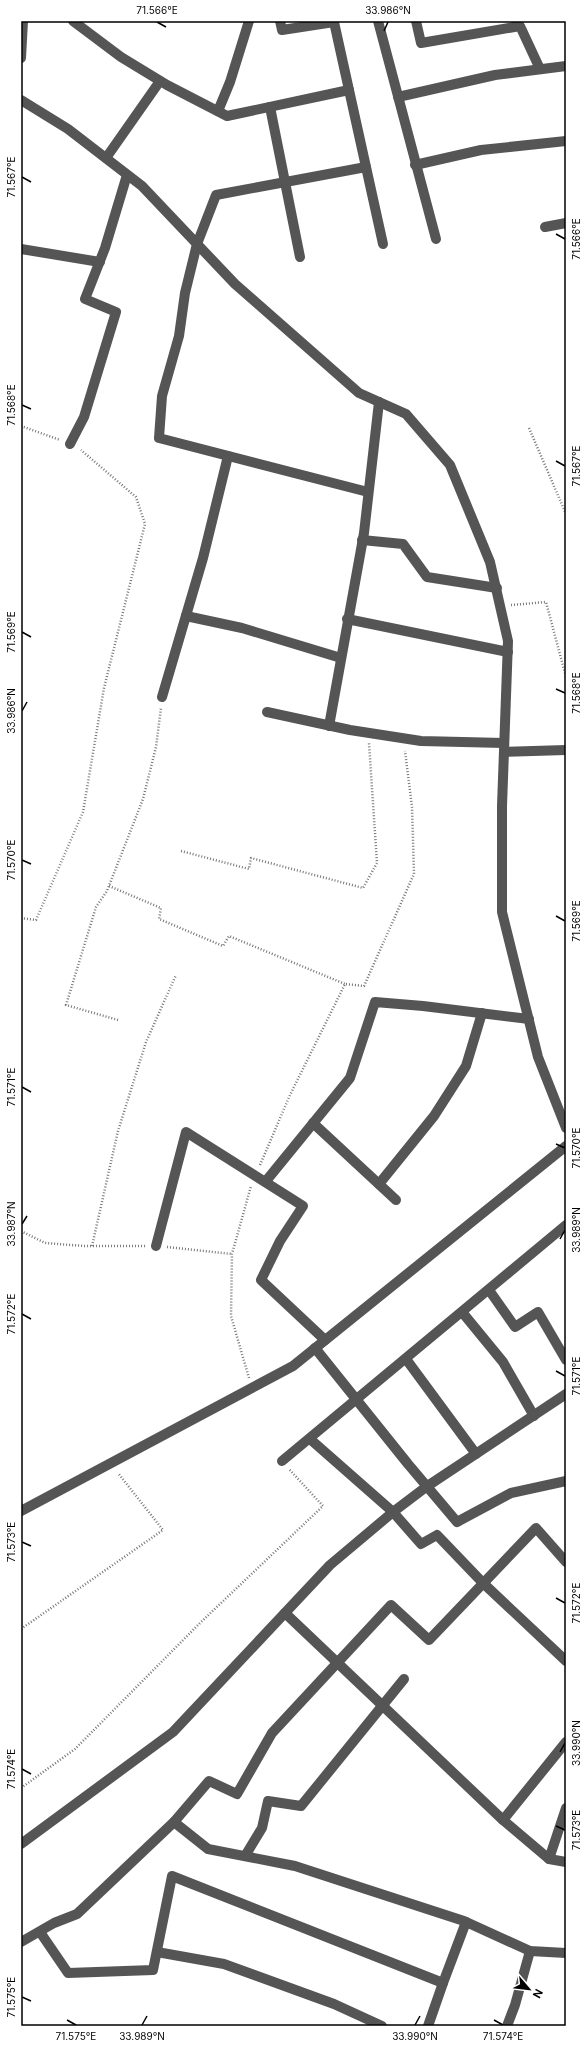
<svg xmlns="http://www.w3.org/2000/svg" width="587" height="2047" font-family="Inter,sans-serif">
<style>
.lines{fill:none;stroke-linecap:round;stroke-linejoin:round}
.path{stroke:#777;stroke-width:2.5;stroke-dasharray:1 2;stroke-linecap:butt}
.minor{stroke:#555;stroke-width:10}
.ticks{fill:none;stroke:#000;stroke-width:1.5}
.neatline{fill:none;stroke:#000;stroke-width:1.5}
.ticks-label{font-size:10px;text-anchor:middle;fill:#000}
</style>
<rect width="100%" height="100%" fill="#fff"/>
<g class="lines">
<g class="path">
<path d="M 21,426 L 60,440"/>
<path d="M 529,428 L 566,514"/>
<path d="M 511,605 L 546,602 L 566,677"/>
<path d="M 181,851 L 249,869 L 251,858 L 363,888 L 377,863 L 369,743"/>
<path d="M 109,886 L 161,908 L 159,919 L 223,946 L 229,936 L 345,984"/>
<path d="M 21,918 L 36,920 L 83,812 L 104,688 L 145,524 L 136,497 L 81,450"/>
<path d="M 118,1020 L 66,1005 L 96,907 L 107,891 L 143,799 L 156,747 L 161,708"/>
<path d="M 21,1151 L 21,1152"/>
<path d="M 260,1165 L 290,1095 L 345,984 L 364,986 L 414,874 L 412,807 L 405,751"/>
<path d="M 21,1231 L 45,1243 L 84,1246 L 146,1246"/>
<path d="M 92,1246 L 118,1131 L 146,1042 L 176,975"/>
<path d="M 167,1247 L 232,1254"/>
<path d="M 249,1378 L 231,1316 L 232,1254 L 251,1186"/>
<path d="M 21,1629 L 163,1530 L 118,1473"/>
<path d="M 21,1788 L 75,1749 L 200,1623 L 323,1506 L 289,1469"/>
</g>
<g class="minor">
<path d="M 73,21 L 121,57 L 167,85 L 227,116 L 349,90"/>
<path d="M 280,21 L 282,30 L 334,22 L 383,244"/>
<path d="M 378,21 L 436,239"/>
<path d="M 416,21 L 421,43 L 520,26 L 540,69"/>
<path d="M 21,58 L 23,21"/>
<path d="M 398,97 L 495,75 L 566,66"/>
<path d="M 21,100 L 68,129 L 142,186 L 235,284 L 359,393 L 406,414 L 450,465 L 490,562 L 508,641 L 502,806 L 502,912 L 538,1057 L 566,1128"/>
<path d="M 270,107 L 300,257"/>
<path d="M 218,111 L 230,82 L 249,21"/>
<path d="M 106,158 L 160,81"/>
<path d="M 415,165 L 481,150 L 566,141"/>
<path d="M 366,167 L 216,195 L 197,244 L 185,293 L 179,336 L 162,396 L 159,438 L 368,492"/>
<path d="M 545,227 L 566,223"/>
<path d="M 21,249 L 100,262"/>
<path d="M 70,444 L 84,417 L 116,312 L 85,299 L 105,248 L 127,175"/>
<path d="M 362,540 L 403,544 L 427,577 L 497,588"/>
<path d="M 186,616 L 242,628 L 341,658"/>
<path d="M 347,619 L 508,652"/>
<path d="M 162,697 L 203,558 L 228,456"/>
<path d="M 267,712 L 350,730 L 421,741 L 504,743"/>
<path d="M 329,726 L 364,533 L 379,402"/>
<path d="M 504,752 L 566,750"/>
<path d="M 313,1123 L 396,1200"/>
<path d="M 266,1181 L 350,1078 L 375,1002 L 423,1006 L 529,1019"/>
<path d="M 379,1184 L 434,1116 L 466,1066 L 482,1013"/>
<path d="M 156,1246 L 186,1132 L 303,1206 L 280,1241 L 261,1280 L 325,1340"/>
<path d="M 489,1290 L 515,1327 L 538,1312 L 566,1360"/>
<path d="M 462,1312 L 503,1362 L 534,1416"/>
<path d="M 315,1348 L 408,1464 L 457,1522 L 511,1493 L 566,1481"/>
<path d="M 406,1359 L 476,1454"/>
<path d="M 310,1439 L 393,1512 L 421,1544 L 437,1535 L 483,1583 L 566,1661"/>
<path d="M 282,1461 L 566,1225"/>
<path d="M 21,1511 L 293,1366 L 566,1146"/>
<path d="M 285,1613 L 503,1820 L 549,1859 L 566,1862"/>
<path d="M 503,1820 L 566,1742"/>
<path d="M 174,1822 L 209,1781 L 237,1794 L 272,1733 L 391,1605 L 429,1640 L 536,1528 L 566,1562"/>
<path d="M 21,1844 L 173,1732 L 330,1565 L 393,1512 L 426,1487 L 566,1394"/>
<path d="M 245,1856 L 262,1828 L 268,1801 L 301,1806 L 404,1679"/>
<path d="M 549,1859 L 566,1808"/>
<path d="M 40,1932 L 68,1973 L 153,1970 L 172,1876 L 443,1983 L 466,1922"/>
<path d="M 21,1942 L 54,1923 L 77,1914 L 174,1822 L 208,1849 L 295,1866 L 464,1921 L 530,1951 L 566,1953"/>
<path d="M 157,1952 L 224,1964 L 334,2004 L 382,2026"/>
<path d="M 428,2026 L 443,1983"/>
<path d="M 507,2026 L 515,2005 L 530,1951"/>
</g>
</g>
<path class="ticks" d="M 157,22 L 166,27M 384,31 L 388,22M 22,177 L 31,182M 556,234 L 565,239M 22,405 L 31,409M 556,461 L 565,466M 22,632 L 31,637M 556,689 L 565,693M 22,711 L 27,702M 22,860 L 31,864M 556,916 L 565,921M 22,1087 L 31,1092M 556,1144 L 565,1148M 22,1224 L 27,1216M 560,1239 L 565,1230M 22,1314 L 31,1319M 556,1371 L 565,1376M 22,1542 L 31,1546M 556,1598 L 565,1603M 560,1752 L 565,1743M 22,1769 L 31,1774M 556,1826 L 565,1830M 22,1997 L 31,2001M 67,2020 L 76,2025M 494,2020 L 503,2025M 142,2025 L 147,2016M 415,2025 L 420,2016"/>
<rect width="587" height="2047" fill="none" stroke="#ffffff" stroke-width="44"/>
<g transform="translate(529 1989) rotate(118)" stroke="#ffffff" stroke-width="3" paint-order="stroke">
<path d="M0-3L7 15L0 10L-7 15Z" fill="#000000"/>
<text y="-6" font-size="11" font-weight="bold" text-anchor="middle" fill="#000000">N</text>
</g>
<rect x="22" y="22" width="543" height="2003" class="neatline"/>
<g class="ticks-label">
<text x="157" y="14">71.566°E</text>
<text x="388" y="14">33.986°N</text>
<text transform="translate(11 177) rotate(-90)" y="4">71.567°E</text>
<text transform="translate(576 239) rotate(-90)" y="4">71.566°E</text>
<text transform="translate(11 405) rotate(-90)" y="4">71.568°E</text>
<text transform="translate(576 466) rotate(-90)" y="4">71.567°E</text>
<text transform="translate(11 632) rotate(-90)" y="4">71.569°E</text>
<text transform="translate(576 693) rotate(-90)" y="4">71.568°E</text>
<text transform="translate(11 711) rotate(-90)" y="4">33.986°N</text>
<text transform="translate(11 860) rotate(-90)" y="4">71.570°E</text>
<text transform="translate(576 921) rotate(-90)" y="4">71.569°E</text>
<text transform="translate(11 1087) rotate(-90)" y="4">71.571°E</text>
<text transform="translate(576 1148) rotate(-90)" y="4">71.570°E</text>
<text transform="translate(11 1224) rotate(-90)" y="4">33.987°N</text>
<text transform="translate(576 1230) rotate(-90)" y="4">33.989°N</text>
<text transform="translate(11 1314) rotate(-90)" y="4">71.572°E</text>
<text transform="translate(576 1376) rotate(-90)" y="4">71.571°E</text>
<text transform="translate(11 1542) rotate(-90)" y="4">71.573°E</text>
<text transform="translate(576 1603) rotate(-90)" y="4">71.572°E</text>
<text transform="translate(576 1743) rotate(-90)" y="4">33.990°N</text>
<text transform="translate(11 1769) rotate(-90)" y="4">71.574°E</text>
<text transform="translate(576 1830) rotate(-90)" y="4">71.573°E</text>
<text transform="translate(11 1997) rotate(-90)" y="4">71.575°E</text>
<text x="76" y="2040">71.575°E</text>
<text x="142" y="2040">33.989°N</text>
<text x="415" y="2040">33.990°N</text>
<text x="503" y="2040">71.574°E</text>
</g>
</svg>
